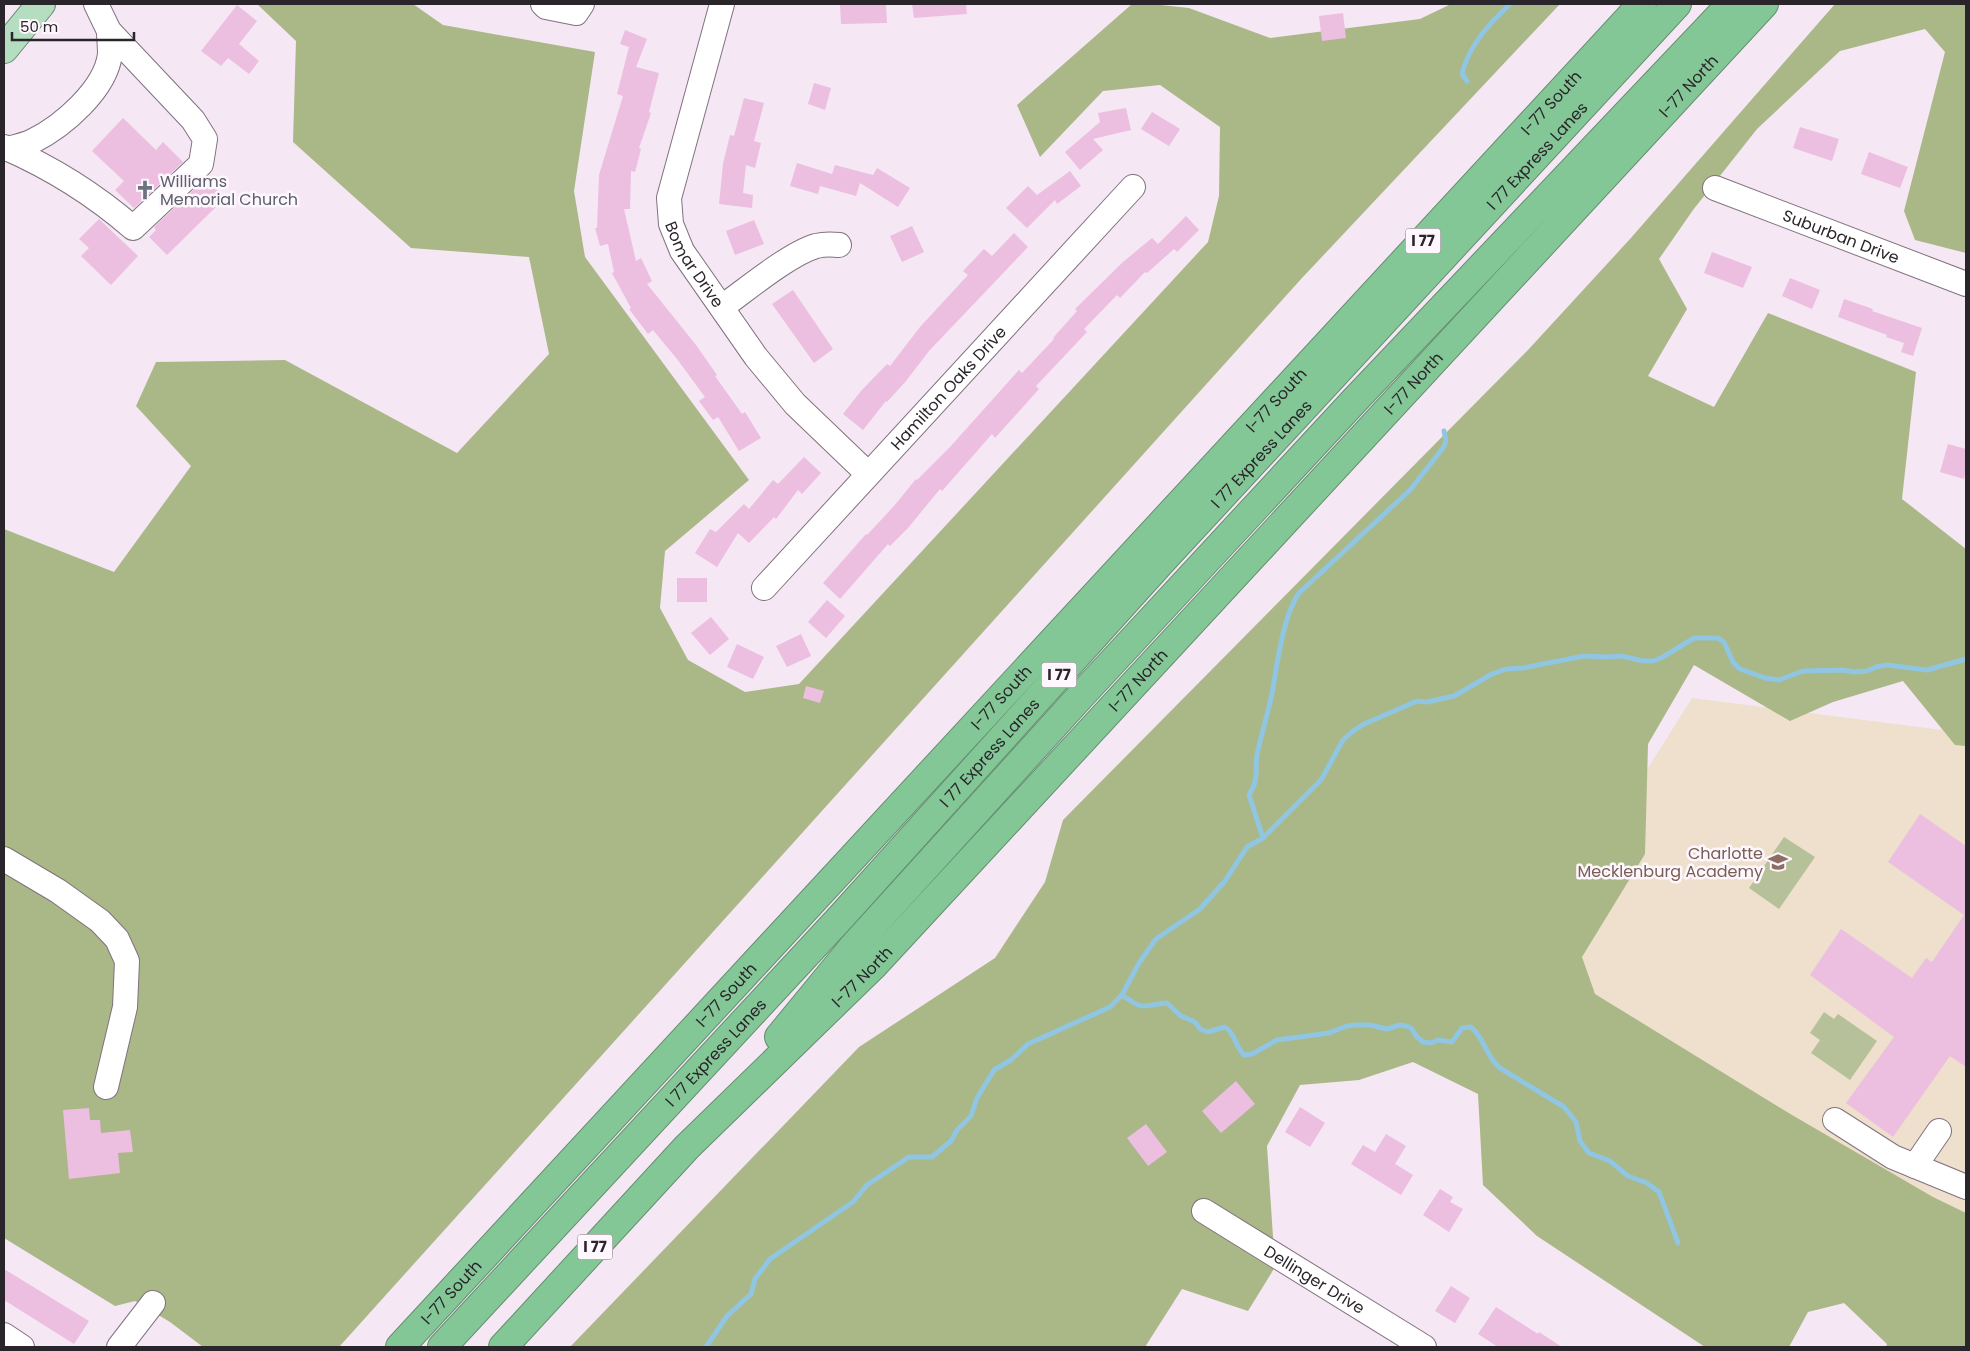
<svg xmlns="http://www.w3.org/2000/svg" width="1970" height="1351" font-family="Poppins,sans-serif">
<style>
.education{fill:#eee0cd}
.green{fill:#b6c199}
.forest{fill:#aab787}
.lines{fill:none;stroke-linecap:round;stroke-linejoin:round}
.stream{stroke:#90c6e1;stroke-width:5}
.building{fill:#ecbee0}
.minor-casing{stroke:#80727f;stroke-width:26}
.major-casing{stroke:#648e70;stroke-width:30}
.highway-casing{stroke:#648e70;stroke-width:30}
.minor{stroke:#fff;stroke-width:24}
.major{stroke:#b5ddc0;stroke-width:28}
.highway{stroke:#84c796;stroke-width:28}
.labels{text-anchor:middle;stroke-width:5;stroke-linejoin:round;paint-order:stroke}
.shield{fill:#fef7fd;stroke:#6a6469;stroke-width:1}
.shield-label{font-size:15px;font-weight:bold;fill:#2a252a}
.street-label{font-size:16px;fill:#2a252a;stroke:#fef7fd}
.worship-label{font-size:16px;fill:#5b616d;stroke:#fef7fd;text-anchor:start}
.education-label{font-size:16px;fill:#785e54;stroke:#fef7fd;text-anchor:end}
</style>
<rect width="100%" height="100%" fill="#f6e7f5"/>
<path class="education" d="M 1692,698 L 1966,733 L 1966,1268 L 1507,992 Z"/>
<g class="green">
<path d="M 1784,837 L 1815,857 L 1779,909 L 1749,888 Z"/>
<path d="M 1824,1012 L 1834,1019 L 1838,1014 L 1877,1041 L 1850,1080 L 1811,1053 L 1820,1040 L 1810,1033 Z"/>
</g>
<g class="forest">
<path d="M 257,4 L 413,4 L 443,25 L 595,52 L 574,191 L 585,257 L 749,480 L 665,551 L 660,608 L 688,660 L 745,692 L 799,684 L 1208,242 L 1219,196 L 1220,127 L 1160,85 L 1103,91 L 1040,157 L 1017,105 L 1132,4 L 1151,4 L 1189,8 L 1270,38 L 1420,19 L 1451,4 L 1560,4 L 1302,278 L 339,1347 L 203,1347 L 170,1322 L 135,1301 L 115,1306 L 4,1238 L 4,529 L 114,572 L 191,466 L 136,406 L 156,362 L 285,360 L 457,453 L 549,354 L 529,257 L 411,248 L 293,142 L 296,41 Z"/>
<path d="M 1835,4 L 1966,4 L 1966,253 L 1915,240 L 1904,211 L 1945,52 L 1925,29 L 1840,51 L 1757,129 L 1693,210 L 1659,259 L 1687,309 L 1648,376 L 1714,407 L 1768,313 L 1916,372 L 1902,499 L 1966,549 L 1966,746 L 1955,745 L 1903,681 L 1833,702 L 1790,721 L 1694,665 L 1648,744 L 1645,854 L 1582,957 L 1595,994 L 1792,1115 L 1933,1197 L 1966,1213 L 1966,1347 L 1886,1347 L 1887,1344 L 1844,1303 L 1808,1312 L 1789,1347 L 1705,1347 L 1537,1236 L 1483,1185 L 1478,1094 L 1413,1062 L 1359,1080 L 1300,1085 L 1267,1146 L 1275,1267 L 1248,1311 L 1182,1289 L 1145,1347 L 570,1347 L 859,1047 L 995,958 L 1045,882 L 1063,820 L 1528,350 L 1630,239 Z"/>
</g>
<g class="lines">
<g class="stream">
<path d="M 1467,81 L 1462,74 C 1469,45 1489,24 1510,4"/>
<path d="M 1263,838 L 1249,795 C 1261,776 1253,769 1258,750 C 1262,733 1267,716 1271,698 C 1277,668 1282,617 1299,593 L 1410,490 L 1443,448 L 1446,441 L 1444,431"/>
<path d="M 1122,995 C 1146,1012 1141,1005 1167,1003 L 1181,1016 L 1195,1022 L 1200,1029 L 1208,1032 L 1225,1027 C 1236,1034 1235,1047 1244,1055 L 1252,1054 L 1277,1040 L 1329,1033 L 1347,1026 L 1358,1025 L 1370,1025 L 1387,1029 L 1400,1025 L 1406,1026 L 1411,1028 L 1417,1037 L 1423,1042 L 1431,1043 L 1438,1040 L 1452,1042 L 1462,1028 L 1471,1027 C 1485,1039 1485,1055 1500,1068 L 1564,1107 L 1576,1122 L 1580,1141 L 1589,1153 L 1610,1161 L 1628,1176 L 1647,1183 L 1659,1192 L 1678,1243"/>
<path d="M 706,1347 L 727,1316 L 751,1294 L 755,1279 L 770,1259 L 853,1202 L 867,1185 L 909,1157 L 932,1157 L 951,1141 L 957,1130 L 971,1116 L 977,1098 L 994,1070 L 1011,1060 L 1028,1044 L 1110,1007 L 1122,995 L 1139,963 L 1156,939 L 1200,909 L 1225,881 L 1247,847 L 1263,838 L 1321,780 L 1343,740 L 1353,731 L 1364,724 L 1417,701 L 1427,702 L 1454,696 L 1492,674 L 1506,669 L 1523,668 L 1584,656 L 1607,657 L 1621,656 L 1643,661 L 1653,661 L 1663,657 L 1694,638 L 1718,638 L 1724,642 L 1733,662 L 1740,669 L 1765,678 L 1779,680 L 1803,671 L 1843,670 L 1854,672 L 1867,671 L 1876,667 L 1887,665 L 1927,670 L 1966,659"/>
</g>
</g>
<g class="building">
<path d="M 840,4 L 886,4 L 887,23 L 841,24 Z"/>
<path d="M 912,4 L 966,4 L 967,14 L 914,18 Z"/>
<path d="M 237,5 L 257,21 L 239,44 L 259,61 L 249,74 L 228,58 L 221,66 L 201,51 Z"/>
<path d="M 1343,13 L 1346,38 L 1322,41 L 1319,16 Z"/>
<path d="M 625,30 L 647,39 L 636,67 L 659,73 L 649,112 L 651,113 L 639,148 L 641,149 L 635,172 L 631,171 L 630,209 L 624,209 L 636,261 L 641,258 L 652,281 L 647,284 L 696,345 L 717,375 L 715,376 L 742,414 L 745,412 L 761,438 L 739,451 L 718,417 L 713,420 L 699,401 L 705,397 L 677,359 L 653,330 L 648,334 L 629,309 L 631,308 L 612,273 L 614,272 L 608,244 L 600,246 L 595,228 L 597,228 L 599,175 L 623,96 L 617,94 L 629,47 L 620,44 Z"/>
<path d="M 814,83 L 831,88 L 825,110 L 808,104 Z"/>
<path d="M 744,98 L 764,103 L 754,141 L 761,143 L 755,168 L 746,165 L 743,193 L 753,195 L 752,208 L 719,204 L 723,164 L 730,135 L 734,136 Z"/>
<path d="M 1126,108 L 1131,130 L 1093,139 L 1103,150 L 1080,170 L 1065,152 L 1100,122 L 1098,113 Z"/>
<path d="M 1152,112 L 1180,129 L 1169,146 L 1141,129 Z"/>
<path d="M 123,118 L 156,150 L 163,142 L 183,162 L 134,208 L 115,190 L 124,181 L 92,151 Z"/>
<path d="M 1800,127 L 1839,139 L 1832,161 L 1793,148 Z"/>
<path d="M 1869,152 L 1908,167 L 1900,188 L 1861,174 Z"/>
<path d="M 797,163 L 832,174 L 835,165 L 873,175 L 877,168 L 910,188 L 898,207 L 860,183 L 856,196 L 820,186 L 818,194 L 790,186 Z"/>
<path d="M 1070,171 L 1081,186 L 1057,204 L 1055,200 L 1027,228 L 1006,208 L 1028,186 L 1037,195 Z"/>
<path d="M 207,180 L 225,198 L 167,255 L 149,237 L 156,230 L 154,227 L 203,181 L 205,182 Z"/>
<path d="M 1186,216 L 1199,230 L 1177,252 L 1174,249 L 1147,273 L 1145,272 L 1120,298 L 1117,295 L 1084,329 L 1087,332 L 1036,386 L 1039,389 L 1013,418 L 995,438 L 992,434 L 942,491 L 940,489 L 908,528 L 890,546 L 888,544 L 840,599 L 823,583 L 866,534 L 867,535 L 894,506 L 916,479 L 917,480 L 950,447 L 1019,370 L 1022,373 L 1054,339 L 1053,338 L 1077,311 L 1075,309 L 1123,262 L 1152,238 L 1158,244 Z"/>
<path d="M 99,219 L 138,256 L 111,285 L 81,256 L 89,248 L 79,239 Z"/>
<path d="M 754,220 L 764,244 L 735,255 L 726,231 Z"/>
<path d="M 912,226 L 924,252 L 902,262 L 890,236 Z"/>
<path d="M 1014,233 L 1028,247 L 929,351 L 906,381 L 887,402 L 886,401 L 863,430 L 843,414 L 861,391 L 887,364 L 890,366 L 920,327 L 968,275 L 963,271 L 984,249 L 992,256 Z"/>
<path d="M 1712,252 L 1752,267 L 1743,288 L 1704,273 Z"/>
<path d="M 1790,278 L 1820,290 L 1812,309 L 1782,296 Z"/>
<path d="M 793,290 L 833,349 L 814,363 L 772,304 Z"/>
<path d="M 1844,299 L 1873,309 L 1872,311 L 1922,328 L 1913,356 L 1901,352 L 1904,343 L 1886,337 L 1887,335 L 1838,317 Z"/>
<path d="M 1948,444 L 1966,449 L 1966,470 L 1964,479 L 1940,472 Z"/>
<path d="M 804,457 L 821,473 L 802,494 L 798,490 L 776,519 L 774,517 L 749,543 L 738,533 L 717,567 L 695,553 L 710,529 L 716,532 L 744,504 L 749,509 L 773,480 L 778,484 Z"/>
<rect x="677" y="578" width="30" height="24"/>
<path d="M 827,600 L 845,616 L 826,638 L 808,622 Z"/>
<path d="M 711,617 L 729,639 L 710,655 L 691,633 Z"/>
<path d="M 801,634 L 811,656 L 787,667 L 776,646 Z"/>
<path d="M 737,644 L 764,657 L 753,679 L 727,667 Z"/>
<path d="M 806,686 L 824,691 L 820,703 L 803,698 Z"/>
<path d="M 1920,814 L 1966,846 L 1966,1067 L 1950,1056 L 1893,1137 L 1846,1103 L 1894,1037 L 1810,975 L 1841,929 L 1912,978 L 1926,958 L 1932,962 L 1964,915 L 1888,862 Z"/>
<path d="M 1236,1081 L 1255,1104 L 1221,1133 L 1202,1111 Z"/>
<path d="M 1300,1107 L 1325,1123 L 1310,1147 L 1285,1132 Z"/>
<path d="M 89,1108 L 90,1120 L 100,1120 L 101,1133 L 130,1130 L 133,1152 L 118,1153 L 120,1173 L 69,1179 L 63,1110 Z"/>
<path d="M 1146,1124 L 1167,1152 L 1148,1166 L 1127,1138 Z"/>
<path d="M 1386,1134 L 1406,1146 L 1395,1164 L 1413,1175 L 1401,1195 L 1351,1164 L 1363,1145 L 1375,1152 Z"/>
<path d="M 1440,1189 L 1453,1197 L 1450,1202 L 1463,1209 L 1449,1232 L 1423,1215 Z"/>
<path d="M 4,1269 L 89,1321 L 74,1344 L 4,1300 Z"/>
<path d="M 1451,1286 L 1470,1298 L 1455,1323 L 1435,1311 Z"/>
<path d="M 1496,1307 L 1538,1334 L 1539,1332 L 1562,1347 L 1498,1347 L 1478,1334 Z"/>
</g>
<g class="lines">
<defs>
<g id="minor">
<path d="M 543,4 L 546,7 L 576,13 L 582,4"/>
<path id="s1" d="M 722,4 L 669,198 L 671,224 L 682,251 L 756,357 L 795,404 L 868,474"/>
<path d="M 4,147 C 50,167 95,195 133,228 L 201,164 L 205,139 L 193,120 L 109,31 L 96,4"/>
<path d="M 7,149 C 15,147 25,145 33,141 C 63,126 106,89 110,54 C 110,46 109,38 109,31"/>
<path id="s2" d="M 1715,188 L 1966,284"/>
<path d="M 722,307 C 746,290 789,254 816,246 C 824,244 831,244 839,245"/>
<path id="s3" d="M 764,588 L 1133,187"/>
<path d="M 4,859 L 58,891 L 100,921 L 117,939 L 127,961 L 125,1007 L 106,1087"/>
<path d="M 1835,1120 L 1893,1157 L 1966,1187"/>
<path d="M 1915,1166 L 1939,1131"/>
<path id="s4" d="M 1204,1211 L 1424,1347"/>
<path d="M 4,1335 L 22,1347"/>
<path d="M 119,1347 L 153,1303"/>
</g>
<path id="major" d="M 4,49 L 41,4"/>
<g id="highway">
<path d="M 779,1037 L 853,947 L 1078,699 L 1354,401 L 1731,4"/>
<path id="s5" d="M 400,1347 L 1642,4"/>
<path id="s6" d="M 442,1347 L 841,917 L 1161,562 L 1677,4"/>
<path id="s7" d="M 503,1347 L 687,1147 L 873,966 L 1764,4"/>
</g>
</defs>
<use href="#minor" class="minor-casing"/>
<use href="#major" class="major-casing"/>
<use href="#highway" class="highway-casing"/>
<use href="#minor" class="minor"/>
<use href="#major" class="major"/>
<use href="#highway" class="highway"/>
</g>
<defs>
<symbol id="church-bare" viewBox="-9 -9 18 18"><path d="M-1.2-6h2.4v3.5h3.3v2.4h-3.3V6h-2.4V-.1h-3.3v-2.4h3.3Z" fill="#6b7280" stroke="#fef7fd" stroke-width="2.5" paint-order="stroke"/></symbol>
<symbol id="school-bare" viewBox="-9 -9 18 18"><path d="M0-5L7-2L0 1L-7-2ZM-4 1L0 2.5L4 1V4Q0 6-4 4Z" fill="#8d6e63" stroke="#fef7fd" stroke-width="2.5" paint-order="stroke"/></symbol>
</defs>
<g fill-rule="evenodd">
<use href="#church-bare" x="131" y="176" width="28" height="28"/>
<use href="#school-bare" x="1764" y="848" width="28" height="28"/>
</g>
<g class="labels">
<g class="shield">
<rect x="1405.5" y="228.5" width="35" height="25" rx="4"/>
<rect x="1041.5" y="662.5" width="35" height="25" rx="4"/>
<rect x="577.5" y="1234.5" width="35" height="25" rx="4"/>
</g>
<g class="shield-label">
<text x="1423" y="246">I 77</text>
<text x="1059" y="680">I 77</text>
<text x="595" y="1252">I 77</text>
</g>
<g class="street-label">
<text dy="6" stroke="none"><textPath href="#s7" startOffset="1731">I-77 North</textPath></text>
<text dy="6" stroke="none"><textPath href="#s5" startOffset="1695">I-77 South</textPath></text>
<text dy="6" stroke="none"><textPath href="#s6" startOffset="1618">I 77 Express Lanes</textPath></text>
<text dy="6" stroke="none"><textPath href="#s2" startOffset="135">Suburban Drive</textPath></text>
<text dy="6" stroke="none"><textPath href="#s1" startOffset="274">Bomar Drive</textPath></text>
<text dy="6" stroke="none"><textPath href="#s7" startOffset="1326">I-77 North</textPath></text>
<text dy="6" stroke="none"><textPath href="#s3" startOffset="272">Hamilton Oaks Drive</textPath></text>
<text dy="6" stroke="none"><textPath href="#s5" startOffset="1290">I-77 South</textPath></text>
<text dy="6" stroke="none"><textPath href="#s6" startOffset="1212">I 77 Express Lanes</textPath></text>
<text dy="6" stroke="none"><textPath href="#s7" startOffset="921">I-77 North</textPath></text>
<text dy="6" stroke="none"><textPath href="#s5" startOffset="885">I-77 South</textPath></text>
<text dy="6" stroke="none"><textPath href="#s6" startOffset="808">I 77 Express Lanes</textPath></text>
<text dy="6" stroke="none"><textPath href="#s7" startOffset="516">I-77 North</textPath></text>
<text dy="6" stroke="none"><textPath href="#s5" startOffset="480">I-77 South</textPath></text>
<text dy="6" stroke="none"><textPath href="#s6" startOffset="402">I 77 Express Lanes</textPath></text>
<text dy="6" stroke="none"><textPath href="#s4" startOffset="130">Dellinger Drive</textPath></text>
<text dy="6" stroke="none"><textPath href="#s5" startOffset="75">I-77 South</textPath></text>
</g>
<g class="worship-label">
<text x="160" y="187">Williams<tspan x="160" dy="18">Memorial Church</tspan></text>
</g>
<g class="education-label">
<text x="1763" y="859">Charlotte<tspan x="1763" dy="18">Mecklenburg Academy</tspan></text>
</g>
</g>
<rect width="1970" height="1351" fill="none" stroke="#2a252a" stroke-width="10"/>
<path d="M12 32v8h122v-8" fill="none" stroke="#2a252a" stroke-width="2.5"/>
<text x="20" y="32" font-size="15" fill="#2a252a" stroke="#fef7fd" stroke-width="4" paint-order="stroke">50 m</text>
</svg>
